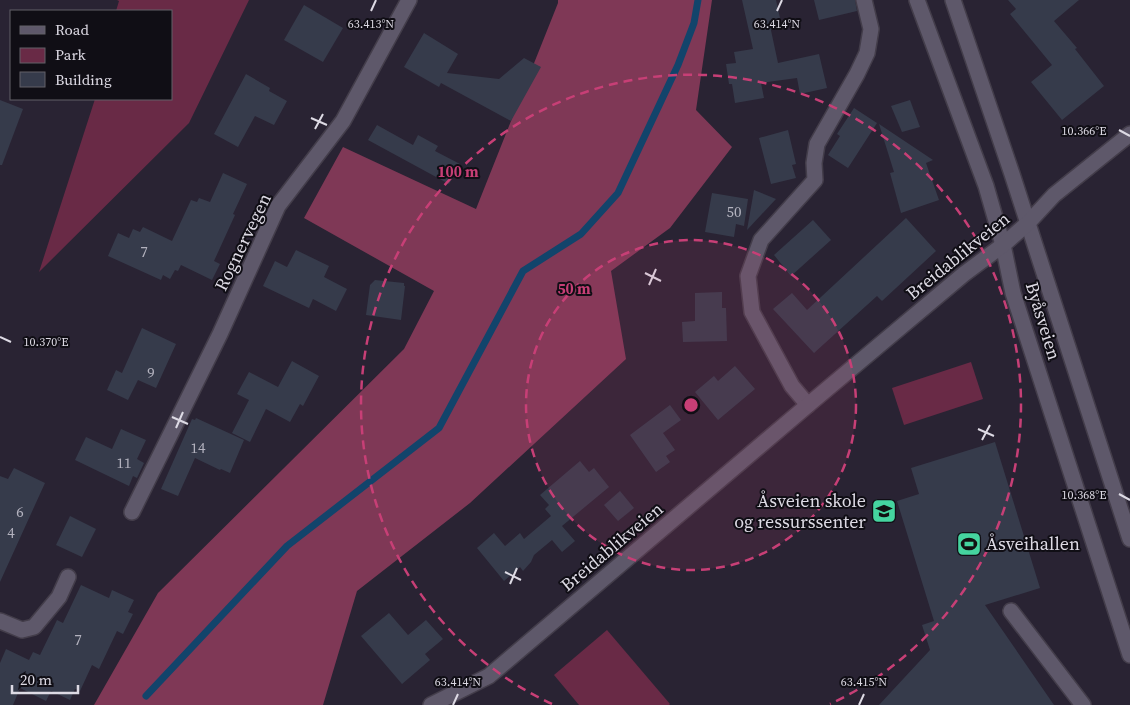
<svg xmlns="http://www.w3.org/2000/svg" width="1130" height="705" font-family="'Source Serif 4',serif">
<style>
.green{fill:#692a46}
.forest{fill:#7f3856}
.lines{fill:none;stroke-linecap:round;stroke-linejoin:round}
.stream{stroke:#12446b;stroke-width:7}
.building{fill:#363b4b}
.street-casing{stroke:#433d4a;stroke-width:18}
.secondary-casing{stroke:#433d4a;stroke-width:18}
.street{stroke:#5e586a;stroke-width:15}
.secondary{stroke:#5e586a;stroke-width:15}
.ticks{fill:none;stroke:#dddae4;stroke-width:2}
.ring{fill:none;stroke:#c73f76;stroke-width:2.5;stroke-dasharray:9 6}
.labels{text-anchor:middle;stroke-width:4;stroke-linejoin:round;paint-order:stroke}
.number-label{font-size:15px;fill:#b3b2be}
.street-label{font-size:18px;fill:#dddae4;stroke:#100e15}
.poi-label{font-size:18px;fill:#dddae4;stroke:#100e15;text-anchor:end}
.ticks-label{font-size:12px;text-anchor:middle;fill:#dddae4;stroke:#100e15;stroke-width:4;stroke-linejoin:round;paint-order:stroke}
.centre{fill:#c73f76;stroke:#100e15;stroke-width:2.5}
.ring-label{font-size:15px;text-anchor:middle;font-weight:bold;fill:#c73f76;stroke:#100e15;stroke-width:4;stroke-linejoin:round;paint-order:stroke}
</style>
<rect width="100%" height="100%" fill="#292333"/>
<g class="green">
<path d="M 117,0 L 249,0 L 189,123 L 39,272 L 95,99 L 171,99 L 171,11 L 116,11 L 119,1 Z"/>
<path d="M 971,362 L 983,399 L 904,425 L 892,388 Z"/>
<path d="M 607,630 L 670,704 L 669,705 L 579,705 L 554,675 Z"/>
</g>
<path class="forest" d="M 558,0 L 712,0 L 696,110 L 732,147 L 670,228 L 611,271 L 626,359 L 470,503 L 357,591 L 323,705 L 94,705 L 158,593 L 404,349 L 434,291 L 304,218 L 343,147 L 476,209 L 558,3 Z"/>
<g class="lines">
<path class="stream" d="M 146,696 L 287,546 L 439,428 L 523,271 L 581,234 L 618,193 L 678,65 L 694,23 L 698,0"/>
</g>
<g class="building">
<path d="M 742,0 L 776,0 L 780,18 L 769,21 L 778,63 L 819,54 L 827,88 L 800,94 L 797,78 L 761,83 L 764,98 L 735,103 L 732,84 L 729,84 L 726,64 L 736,63 L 734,52 L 753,49 Z"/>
<path d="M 814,0 L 855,0 L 857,11 L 819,20 Z"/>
<path d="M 1008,0 L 1079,0 L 1054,21 L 1077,48 L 1075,49 L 1104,86 L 1062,120 L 1031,82 L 1052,65 L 1010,14 L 1016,9 Z"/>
<path d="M 304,5 L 343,28 L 323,62 L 284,40 Z"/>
<path d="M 424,33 L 458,54 L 447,73 L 499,79 L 524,58 L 541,67 L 511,121 L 441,83 L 439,87 L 404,67 Z"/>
<path d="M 246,74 L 270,88 L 269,91 L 287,101 L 274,125 L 255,116 L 238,147 L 214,134 Z"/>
<path d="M 0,100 L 23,109 L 2,165 L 0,165 Z"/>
<path d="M 910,100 L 920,127 L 902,132 L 891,106 Z"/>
<path d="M 854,108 L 877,123 L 848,168 L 828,155 L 840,136 L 837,134 Z"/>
<path d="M 879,124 L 933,160 L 926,163 L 939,200 L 901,213 L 890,173 L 894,172 Z"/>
<path d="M 377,125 L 413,145 L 418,135 L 438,146 L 435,151 L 460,164 L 449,184 L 368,140 Z"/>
<path d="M 788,130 L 796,164 L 792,165 L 796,178 L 771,184 L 759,138 Z"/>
<path d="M 223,173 L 247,184 L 233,214 L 235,215 L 214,261 L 220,264 L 212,280 L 181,265 L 178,271 L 175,270 L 170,279 L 163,275 L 161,280 L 108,256 L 118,233 L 129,238 L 133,229 L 140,232 L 143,227 L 172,241 L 191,200 L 197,202 L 199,198 L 210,202 Z"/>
<path d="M 754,190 L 776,199 L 747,230 Z"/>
<path d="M 712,193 L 748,199 L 744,226 L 736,224 L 734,237 L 705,232 Z"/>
<path d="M 906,218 L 936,251 L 882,301 L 877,296 L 814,353 L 773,309 L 792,293 L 807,310 Z"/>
<path d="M 813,220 L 831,240 L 791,276 L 774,255 Z"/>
<path d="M 296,250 L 329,266 L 324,277 L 347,289 L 336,311 L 313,299 L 309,308 L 263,286 L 275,261 L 287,267 Z"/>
<path d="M 375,280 L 404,283 L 404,286 L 405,286 L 401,320 L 366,315 L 370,285 Z"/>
<path d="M 722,292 L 722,308 L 726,308 L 727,341 L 683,342 L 682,322 L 695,321 L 695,293 Z"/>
<path d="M 142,328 L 176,344 L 156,388 L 138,380 L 128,400 L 107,390 L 116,370 L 122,373 Z"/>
<path d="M 292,361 L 319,376 L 303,406 L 300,404 L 290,422 L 266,409 L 250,442 L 232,433 L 249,400 L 237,394 L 249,372 L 278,387 Z"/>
<path d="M 735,366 L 755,389 L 718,420 L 695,392 L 714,376 L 718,381 Z"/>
<path d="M 670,405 L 681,420 L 663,433 L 675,450 L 666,456 L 670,462 L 656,472 L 630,435 Z"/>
<path d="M 196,418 L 244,440 L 230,473 L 221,469 L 220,470 L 195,458 L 178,496 L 161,489 L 192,419 L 195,420 Z"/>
<path d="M 121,429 L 146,440 L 137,459 L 144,463 L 137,478 L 133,476 L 129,486 L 75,460 L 86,437 L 112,449 Z"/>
<path d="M 995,442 L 1040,588 L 985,605 L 1054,705 L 879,705 L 930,650 L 922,625 L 934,621 L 897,501 L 919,494 L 911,468 Z"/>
<path d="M 580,461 L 589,472 L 594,468 L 609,487 L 562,526 L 575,541 L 562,552 L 552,540 L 534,555 L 531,562 L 523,571 L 520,567 L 504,581 L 477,548 L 494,533 L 505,546 L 520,533 L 524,539 L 551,516 L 545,509 L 549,505 L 540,495 Z"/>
<path d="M 14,468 L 45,483 L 0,582 L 0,476 L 8,479 Z"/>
<path d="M 620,491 L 634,508 L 618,521 L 604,505 Z"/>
<path d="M 70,516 L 96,529 L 82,557 L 56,545 Z"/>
<path d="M 81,585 L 109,598 L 112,590 L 134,600 L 128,612 L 133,614 L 123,634 L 117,631 L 99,669 L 92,665 L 80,691 L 75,689 L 70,700 L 51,691 L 46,701 L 20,688 L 13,705 L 0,705 L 0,663 L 6,649 L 29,660 L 33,652 L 40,655 L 57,620 L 63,623 Z"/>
<path d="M 389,613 L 408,635 L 426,620 L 443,639 L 425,654 L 430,660 L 402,684 L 361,636 Z"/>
</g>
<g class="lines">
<defs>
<g id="street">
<path d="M 808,405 L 792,386 L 752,312 L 748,276 L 761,240 L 815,180 L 814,163 L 817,144 L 857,74 L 867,53 L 871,29 L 864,0"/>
<path d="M 132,512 L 220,334 L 278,206 L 343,121 L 409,0"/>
<path d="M 1011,611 L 1083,705"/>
<path d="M 0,621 L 22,630 L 34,627 L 59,597 L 68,577"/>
</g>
<g id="secondary">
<path d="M 917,0 L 986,186 L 1003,245 L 1013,293 L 1130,655"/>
<path d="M 953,0 L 1012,174 L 1130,539"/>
<path d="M 431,705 L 489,676 L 808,405 L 964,274 L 1003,245 L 1028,223 L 1054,195 L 1130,134"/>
</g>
</defs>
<use href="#street" class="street-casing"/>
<use href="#secondary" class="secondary-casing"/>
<use href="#street" class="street"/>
<use href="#secondary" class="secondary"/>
</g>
<path class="ticks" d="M 371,11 L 376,0M 777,11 L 782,0M 311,118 L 327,125M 315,129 L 323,114M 1119,130 L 1130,136M 645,273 L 661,281M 649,285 L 656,269M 0,337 L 11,342M 172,417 L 188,424M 176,428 L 183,412M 978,429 L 994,436M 982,440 L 990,425M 1119,494 L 1130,500M 505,572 L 521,580M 510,584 L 517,568M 453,705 L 458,694M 859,705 L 864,694"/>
<circle cx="691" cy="405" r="165" fill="#c73f76" fill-opacity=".12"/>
<g class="ring">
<circle cx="691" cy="405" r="165"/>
<path d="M552 704A330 330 0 1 1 830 704"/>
</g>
<defs>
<symbol id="school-square" viewBox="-11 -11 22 22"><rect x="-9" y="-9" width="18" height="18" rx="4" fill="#45d49f" stroke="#100e15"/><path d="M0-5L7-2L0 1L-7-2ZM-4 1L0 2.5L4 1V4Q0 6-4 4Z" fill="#111"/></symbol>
<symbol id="stadium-square" viewBox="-11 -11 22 22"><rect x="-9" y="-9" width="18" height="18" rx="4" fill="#45d49f" stroke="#100e15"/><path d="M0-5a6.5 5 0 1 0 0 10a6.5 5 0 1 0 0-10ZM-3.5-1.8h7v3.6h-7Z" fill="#111"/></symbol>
</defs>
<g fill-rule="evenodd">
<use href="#school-square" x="870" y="497" width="28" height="28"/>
<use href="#stadium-square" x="955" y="530" width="28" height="28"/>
</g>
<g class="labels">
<g class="number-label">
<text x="734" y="217">50</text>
<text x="144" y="257">7</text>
<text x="151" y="378">9</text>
<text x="198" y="453">14</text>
<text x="124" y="468">11</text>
<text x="20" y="517">6</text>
<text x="11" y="538">4</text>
<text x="78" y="645">7</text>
</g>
<g class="street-label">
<text transform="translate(243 242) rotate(-64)" y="6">Rognervegen</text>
<text transform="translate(958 256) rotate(-39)" y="6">Breidablikveien</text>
<text transform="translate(1043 321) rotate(73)" y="6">Byåsveien</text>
<text transform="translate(612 547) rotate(-40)" y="6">Breidablikveien</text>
</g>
<g class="poi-label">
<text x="866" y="507">Åsveien skole<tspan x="866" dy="21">og ressurssenter</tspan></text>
<text x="986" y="550" text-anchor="start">Åsveihallen</text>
</g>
</g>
<g class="ticks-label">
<text x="371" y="28">63.413°N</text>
<text x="777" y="28">63.414°N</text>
<text x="1084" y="135">10.366°E</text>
<text x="46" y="346">10.370°E</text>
<text x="1084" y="499">10.368°E</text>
<text x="458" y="686">63.414°N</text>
<text x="864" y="686">63.415°N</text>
</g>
<circle cx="691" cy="405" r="8" class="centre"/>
<g class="ring-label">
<text x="458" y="177">100 m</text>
<text x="574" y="294">50 m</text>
</g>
<rect x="10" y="10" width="162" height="90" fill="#100e15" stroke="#626068"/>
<rect x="20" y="26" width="25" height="8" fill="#5e586a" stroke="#626068"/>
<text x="55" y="35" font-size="15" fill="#dddae4">Road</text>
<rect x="20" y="48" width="25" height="15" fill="#692a46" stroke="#626068"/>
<text x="55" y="60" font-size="15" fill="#dddae4">Park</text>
<rect x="20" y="72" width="25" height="15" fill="#363b4b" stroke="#626068"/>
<text x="55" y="85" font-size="15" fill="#dddae4">Building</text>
<path d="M12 685v8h66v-8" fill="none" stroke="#dddae4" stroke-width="2.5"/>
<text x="20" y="685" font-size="15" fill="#dddae4" stroke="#100e15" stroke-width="4" paint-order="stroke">20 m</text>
</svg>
